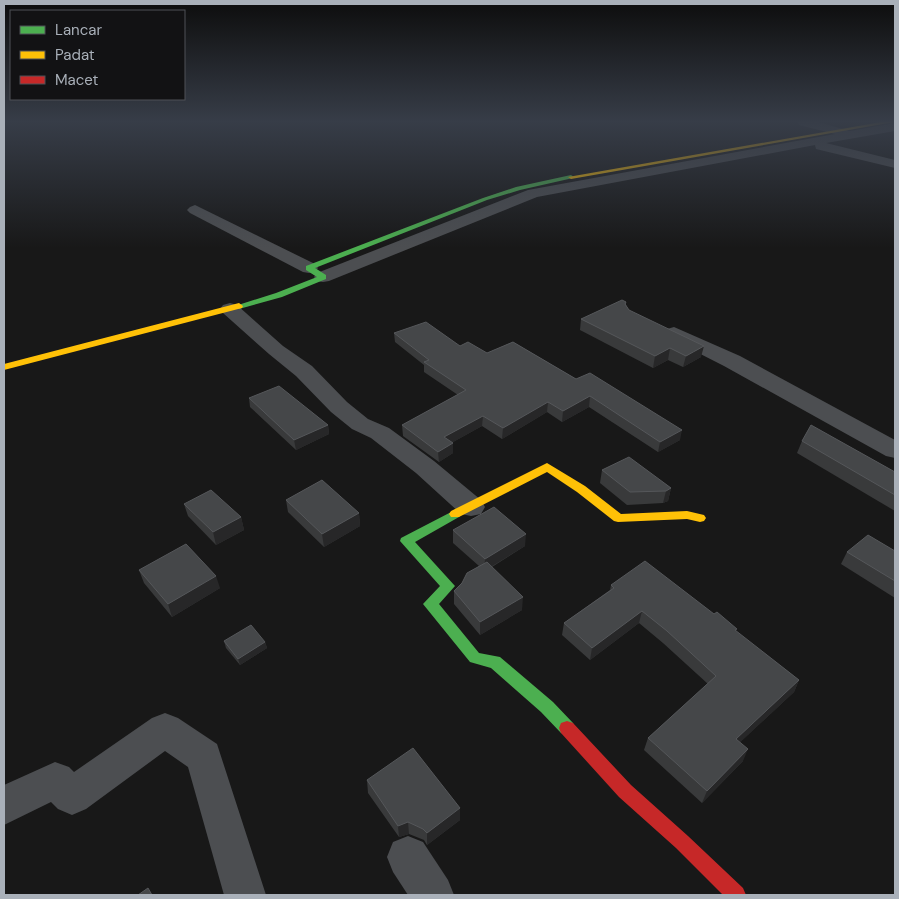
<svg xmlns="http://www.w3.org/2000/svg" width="899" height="899" font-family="'DM Sans',sans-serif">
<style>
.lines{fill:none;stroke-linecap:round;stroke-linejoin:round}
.street{fill:#4c4e51;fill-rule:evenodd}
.fast{fill:#4caf50;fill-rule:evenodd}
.slow{fill:#ffc107;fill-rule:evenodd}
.jam{fill:#c62828;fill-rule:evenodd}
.wall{fill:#393a3b}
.shaded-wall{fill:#272728}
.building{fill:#454749;stroke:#55575a}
</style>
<rect width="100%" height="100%" fill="#181818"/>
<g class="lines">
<g class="street">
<path d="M 797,122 L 818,122 L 850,131 L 895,123 L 895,131 L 826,143 L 895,160 L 895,168 L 816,149 L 815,145 L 537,197 L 329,281 L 323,282 L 317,281 L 314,277 L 317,273 L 528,190 L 835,134 L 799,125 Z"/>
<path d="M 195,205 L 315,264 L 318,268 L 315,272 L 309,273 L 303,272 L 190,213 L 187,210 L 190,207 Z"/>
<path d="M 230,303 L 237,305 L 283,346 L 312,366 L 347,402 L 368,419 L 389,428 L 434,461 L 481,500 L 485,507 L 481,514 L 471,516 L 461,514 L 416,473 L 371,438 L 352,429 L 331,412 L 296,376 L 269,354 L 223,313 L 220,309 L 223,305 Z"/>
<path d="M 674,327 L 740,356 L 895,440 L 895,458 L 886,456 L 724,366 L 667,337 L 664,333 L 667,329 Z"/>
<path d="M 165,713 L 178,718 L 217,744 L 266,895 L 224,895 L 188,767 L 165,751 L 86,809 L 72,815 L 58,809 L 51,802 L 4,825 L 4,785 L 55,762 L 69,767 L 74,772 L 152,718 Z"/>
<path d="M 408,836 L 423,842 L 448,880 L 454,895 L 408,895 L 393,872 L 387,857 L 393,842 Z"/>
</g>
<g class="fast">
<path d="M 571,175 L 574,177 L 573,178 L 520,190 L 487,200 L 315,268 L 326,275 L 326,279 L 282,297 L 239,309 L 235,306 L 276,293 L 317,277 L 306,270 L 306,266 L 483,198 L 516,187 Z"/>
<path d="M 455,510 L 459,511 L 461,514 L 459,517 L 415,542 L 455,586 L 439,604 L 479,653 L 500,657 L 553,702 L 573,723 L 575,728 L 573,733 L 567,735 L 561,733 L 541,712 L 491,668 L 470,662 L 423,604 L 440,586 L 400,541 L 401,538 Z"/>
</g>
<g class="slow">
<path d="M 881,122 L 894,122 L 571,179 L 568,177 Z"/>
<path d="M 239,303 L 243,306 L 242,308 L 4,370 L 4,364 Z"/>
<path d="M 547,463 L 585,486 L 621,514 L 687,511 L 704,515 L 706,518 L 704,521 L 700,522 L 687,519 L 618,522 L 614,521 L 577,492 L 547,472 L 459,517 L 451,517 L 449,514 L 451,511 Z"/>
</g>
<path class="jam" d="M 567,721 L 573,723 L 631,785 L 688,836 L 743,888 L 746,895 L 723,895 L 676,848 L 619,797 L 561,733 L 559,728 L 561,723 Z"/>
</g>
<g class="wall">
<path d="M 626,302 L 626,305 L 629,310 L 701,357 L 683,367 L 668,360 L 653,368 L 580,330 L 581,319 Z"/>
<path d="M 394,333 L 460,346 L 487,353 L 513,342 L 680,440 L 658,452 L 589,407 L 562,422 L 547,412 L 502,439 L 482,426 L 453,442 L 453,453 L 439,462 L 403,436 L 402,425 L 458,395 L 424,372 L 424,365 L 395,342 Z"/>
<path d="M 249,398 L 328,425 L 329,434 L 296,450 L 250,407 Z"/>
<path d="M 802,441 L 895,472 L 895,511 L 797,453 Z"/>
<path d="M 602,470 L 671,488 L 668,501 L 663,503 L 627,505 L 600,483 Z"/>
<path d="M 286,500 L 359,513 L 360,526 L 324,547 L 288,512 Z"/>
<path d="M 184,504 L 241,517 L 244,530 L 216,545 L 188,516 Z"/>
<path d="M 453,530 L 525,546 L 492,567 L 522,610 L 480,635 L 454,604 L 454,591 L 479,566 L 453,543 Z"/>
<path d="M 895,551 L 895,598 L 841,564 L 847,552 Z"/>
<path d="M 139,570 L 220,588 L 172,617 L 144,583 Z"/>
<path d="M 611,585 L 736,632 L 799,680 L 794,692 L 740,742 L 743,761 L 702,803 L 644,750 L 648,738 L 708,684 L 663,643 L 639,623 L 590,660 L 562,635 L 564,623 L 610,590 Z"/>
<path d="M 224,641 L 265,642 L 267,648 L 240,665 L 226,648 Z"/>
<path d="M 367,780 L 460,820 L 427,845 L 424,840 L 409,834 L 399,837 L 368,793 Z"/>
</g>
<g class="shaded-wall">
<path d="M 704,346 L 701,357 L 683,367 L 686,356 Z"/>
<path d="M 670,348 L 668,360 L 653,368 L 655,356 Z"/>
<path d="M 590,396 L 589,407 L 562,422 L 563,411 Z"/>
<path d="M 548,402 L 547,412 L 502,439 L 503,428 Z"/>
<path d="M 483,416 L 482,426 L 444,447 L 444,437 Z"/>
<path d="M 328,425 L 329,434 L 296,450 L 294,440 Z"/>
<path d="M 682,430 L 680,440 L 658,452 L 660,442 Z"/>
<path d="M 453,443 L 453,453 L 439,462 L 438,452 Z"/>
<path d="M 671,488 L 668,501 L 663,503 L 666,491 Z"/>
<path d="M 359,513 L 360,526 L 324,547 L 322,534 Z"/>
<path d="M 241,517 L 244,530 L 216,545 L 213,532 Z"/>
<path d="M 526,534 L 525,546 L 484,571 L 485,559 Z"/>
<path d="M 216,576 L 220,588 L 172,617 L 168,604 Z"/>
<path d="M 523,597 L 522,610 L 480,635 L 480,622 Z"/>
<path d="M 642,611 L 639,623 L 590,660 L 592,648 Z"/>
<path d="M 265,642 L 267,648 L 240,665 L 238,659 Z"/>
<path d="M 799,680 L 794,692 L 731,751 L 736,739 Z"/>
<path d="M 748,749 L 743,761 L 702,803 L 707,791 Z"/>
<path d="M 460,808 L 460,820 L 427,845 L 427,833 Z"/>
<path d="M 408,822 L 409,834 L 399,837 L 398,826 Z"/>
</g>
<g class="building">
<path d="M 622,300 L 626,302 L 625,304 L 629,310 L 704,346 L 686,356 L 670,348 L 655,356 L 581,319 Z"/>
<path d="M 426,322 L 460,346 L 468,342 L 487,353 L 513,342 L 576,379 L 590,373 L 682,430 L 660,442 L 590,396 L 563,411 L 548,402 L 503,428 L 483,416 L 444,437 L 453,443 L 438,452 L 402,425 L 466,390 L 424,362 L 429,360 L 394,333 Z"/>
<path d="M 279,386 L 328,425 L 294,440 L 249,398 Z"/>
<path d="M 811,425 L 895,472 L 895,495 L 802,441 Z"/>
<path d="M 629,457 L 671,488 L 666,491 L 630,492 L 602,470 Z"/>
<path d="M 322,480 L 359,513 L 322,534 L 286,500 Z"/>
<path d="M 211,490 L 241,517 L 213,532 L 184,504 Z"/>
<path d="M 494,507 L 526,534 L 485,559 L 453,530 Z"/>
<path d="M 868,535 L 895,551 L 895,581 L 847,552 Z"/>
<path d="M 186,544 L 216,576 L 168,604 L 139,570 Z"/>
<path d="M 645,561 L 714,614 L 717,612 L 737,629 L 735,630 L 799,680 L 736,739 L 748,749 L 707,791 L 648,738 L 716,676 L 667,631 L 642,611 L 592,648 L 564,623 L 614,588 L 611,585 Z"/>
<path d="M 487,562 L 523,597 L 480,622 L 454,591 L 462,583 L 467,573 Z"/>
<path d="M 251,625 L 265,642 L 238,659 L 224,641 Z"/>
<path d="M 413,748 L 460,808 L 427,833 L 423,829 L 408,822 L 398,826 L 367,780 Z"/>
<path d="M 148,888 L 152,895 L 138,895 Z"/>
</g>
<linearGradient id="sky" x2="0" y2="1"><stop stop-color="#0d0d0d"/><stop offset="0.49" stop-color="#373d48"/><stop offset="1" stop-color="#373d48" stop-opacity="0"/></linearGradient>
<rect width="899" height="248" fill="url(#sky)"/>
<rect width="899" height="899" fill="none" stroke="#a9b0b9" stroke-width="10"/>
<rect x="10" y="10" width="175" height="90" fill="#121214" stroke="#4e5156"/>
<rect x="20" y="26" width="25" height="8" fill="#4caf50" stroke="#4e5156"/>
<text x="55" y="35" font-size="15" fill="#a9b0b9">Lancar</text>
<rect x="20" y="51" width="25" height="8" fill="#ffc107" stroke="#4e5156"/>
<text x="55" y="60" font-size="15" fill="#a9b0b9">Padat</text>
<rect x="20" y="76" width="25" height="8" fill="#c62828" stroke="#4e5156"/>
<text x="55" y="85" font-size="15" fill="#a9b0b9">Macet</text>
</svg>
